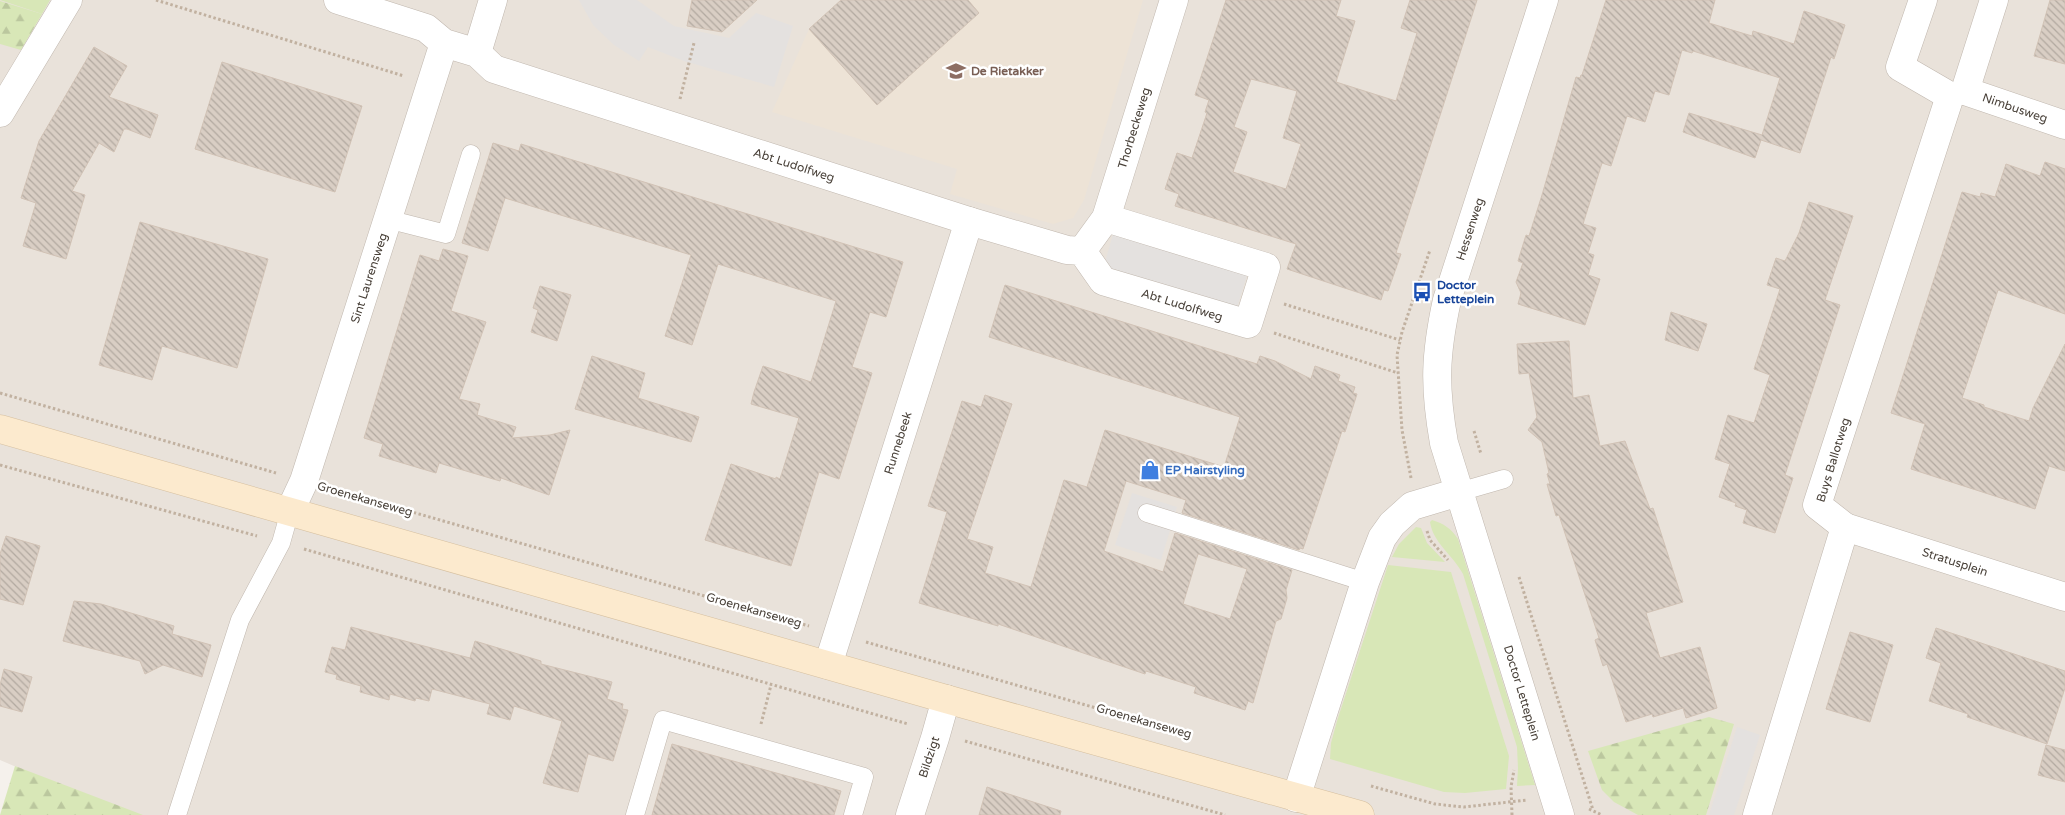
<svg xmlns="http://www.w3.org/2000/svg" width="2065" height="815" font-family="'Varela Round',sans-serif">
<style>
.residential{fill:#e9e2da}
.education{fill:#ede3d6}
.grass{fill:#d8e7b7}
.forest{fill:url(#forest-firs)}
.parking{fill:#e4e1df}
.building{fill:url(#building-back-hatch);stroke:#d1c2b5;fill-rule:evenodd}
.lines{fill:none;stroke-linecap:round;stroke-linejoin:round}
.lane-casing{stroke:#c0b7ae;stroke-width:19}
.street-casing{stroke:#c0b7ae;stroke-width:29}
.secondary-casing{stroke:#d5bf9f;stroke-width:29}
.path{stroke:#c1b1a0;stroke-width:3;stroke-dasharray:2.5 2.5;stroke-linecap:butt}
.lane{stroke:#fff;stroke-width:18}
.street{stroke:#fff;stroke-width:28}
.secondary{stroke:#fceace;stroke-width:28}
.labels{text-anchor:middle;stroke-width:5;stroke-linejoin:round;paint-order:stroke}
.education-label{font-size:12px;font-weight:bold;fill:#785e54;stroke:#fff;text-anchor:start}
.street-label{font-size:12px;fill:#494139;stroke:#fff}
.transit-label{font-size:12px;font-weight:bold;fill:#164399;stroke:#fff;text-anchor:start}
.shop-label{font-size:12px;font-weight:bold;fill:#366cbe;stroke:#fff;text-anchor:start}
</style>
<defs>
<pattern id="forest-firs" width="22" height="20" patternUnits="userSpaceOnUse" patternTransform="scale(1.25)"><rect width="22" height="20" fill="#d8e7b7"/><path d="M5 1l3.5 6h-7zM16 11l3.5 6h-7z" fill="#bbc79e"/></pattern>
<pattern id="building-back-hatch" width="6" height="6" patternUnits="userSpaceOnUse" patternTransform="scale(1.25)"><rect width="6" height="6" fill="#d9cec4"/><path d="M-1 5l2 2M0 0l6 6M5-1l2 2" fill="none" stroke="#b2a9a0"/></pattern>
</defs>
<rect width="100%" height="100%" fill="#f5f1ec"/>
<path class="residential" d="M 0,0 L 2065,0 L 2065,815 L 128,815 L 0,760 Z"/>
<path class="education" d="M 841,0 L 1143,0 L 1084,200 L 1073,218 L 1053,224 L 950,194 L 957,169 L 772,112 L 809,29 Z"/>
<g class="grass">
<path d="M 0,0 L 50,0 L 42,14 Z"/>
<path d="M 1432,520 C 1444,524 1451,528 1458,539 L 1535,785 L 1517,786 L 1518,768 L 1517,747 L 1463,574 C 1453,555 1433,543 1430,522 Z"/>
<path d="M 1416,527 L 1421,528 L 1427,543 L 1445,562 L 1392,557 L 1399,544 Z"/>
<path d="M 1388,565 L 1451,572 L 1509,756 L 1506,789 L 1465,793 L 1444,792 L 1330,759 L 1331,743 L 1337,721 Z"/>
</g>
<g class="forest">
<path d="M 0,1 L 42,14 L 21,50 L 0,44 Z"/>
<path d="M 1709,717 L 1734,724 L 1706,815 L 1638,815 L 1614,802 L 1602,790 L 1588,751 Z"/>
<path d="M 15,766 L 143,815 L 0,815 Z"/>
</g>
<g class="parking">
<path d="M 579,0 L 637,0 L 674,26 L 729,38 L 756,13 L 793,26 L 774,87 L 684,61 L 648,47 L 639,61 L 614,45 L 593,25 Z"/>
<path d="M 1113,234 L 1248,272 L 1236,311 L 1102,273 Z"/>
<path d="M 1132,493 L 1177,507 L 1161,560 L 1115,545 Z"/>
<path d="M 1737,727 L 1760,735 L 1734,815 L 1709,815 Z"/>
</g>
<g class="building">
<path d="M 692,0 L 757,0 L 722,32 L 687,26 Z"/>
<path d="M 841,0 L 968,0 L 979,13 L 877,105 L 809,29 Z"/>
<path d="M 1226,0 L 1341,0 L 1336,16 L 1355,21 L 1336,82 L 1396,101 L 1417,33 L 1401,28 L 1410,0 L 1477,0 L 1396,253 L 1401,254 L 1388,291 L 1384,290 L 1381,300 L 1287,269 L 1296,244 L 1175,206 L 1179,194 L 1165,189 L 1177,153 L 1192,158 L 1207,113 L 1205,112 L 1209,100 L 1195,95 ZM 1251,79 L 1297,91 L 1283,138 L 1301,144 L 1286,189 L 1233,172 L 1247,132 L 1234,127 Z"/>
<path d="M 1606,0 L 1715,0 L 1709,23 L 1752,36 L 1753,31 L 1794,44 L 1804,11 L 1845,25 L 1834,59 L 1831,57 L 1800,153 L 1761,140 L 1755,158 L 1683,132 L 1689,113 L 1762,135 L 1780,78 L 1693,51 L 1692,53 L 1682,50 L 1669,95 L 1655,91 L 1645,122 L 1627,116 L 1611,166 L 1602,163 L 1583,224 L 1596,228 L 1588,253 L 1594,255 L 1588,275 L 1600,279 L 1585,325 L 1518,304 L 1521,293 L 1516,282 L 1523,263 L 1518,261 L 1526,235 L 1529,236 L 1542,195 L 1576,77 L 1580,78 L 1581,75 L 1582,75 Z"/>
<path d="M 2050,0 L 2065,0 L 2065,64 L 2034,56 Z"/>
<path d="M 94,47 L 127,66 L 109,97 L 158,115 L 150,138 L 127,129 L 124,129 L 114,152 L 99,143 L 72,191 L 85,195 L 66,259 L 23,246 L 36,203 L 21,198 L 39,141 Z"/>
<path d="M 222,62 L 362,106 L 335,192 L 195,149 Z"/>
<path d="M 493,143 L 519,151 L 521,144 L 903,262 L 886,317 L 870,312 L 852,367 L 872,373 L 839,479 L 819,472 L 791,566 L 705,540 L 731,464 L 776,479 L 776,477 L 780,479 L 799,418 L 751,404 L 754,392 L 763,366 L 811,382 L 836,301 L 718,264 L 692,345 L 665,336 L 691,255 L 505,198 L 488,251 L 462,243 Z"/>
<path d="M 2045,162 L 2065,169 L 2065,314 L 1998,290 L 1962,398 L 1984,405 L 1984,407 L 2029,421 L 2033,408 L 2065,344 L 2065,471 L 2049,466 L 2035,509 L 1911,469 L 1925,424 L 1891,413 L 1962,192 L 1980,197 L 1981,193 L 1995,197 L 2006,164 L 2040,176 Z"/>
<path d="M 1809,202 L 1853,216 L 1825,300 L 1840,305 L 1785,475 L 1793,478 L 1775,533 L 1743,523 L 1747,510 L 1735,506 L 1736,503 L 1719,497 L 1730,464 L 1715,459 L 1728,415 L 1754,423 L 1770,375 L 1754,369 L 1780,289 L 1767,285 L 1776,258 L 1785,261 L 1799,233 Z"/>
<path d="M 140,222 L 268,259 L 237,368 L 162,346 L 152,380 L 99,365 Z"/>
<path d="M 443,249 L 468,256 L 451,311 L 486,322 L 459,399 L 480,404 L 477,415 L 516,427 L 512,438 L 550,435 L 570,430 L 549,495 L 501,478 L 500,481 L 439,463 L 436,473 L 379,456 L 383,444 L 364,438 L 420,255 L 439,261 Z"/>
<path d="M 1005,285 L 1257,364 L 1260,356 L 1275,361 L 1311,379 L 1315,366 L 1340,375 L 1338,381 L 1355,387 L 1353,393 L 1357,394 L 1345,432 L 1342,431 L 1303,549 L 1300,548 L 1299,550 L 1182,513 L 1186,500 L 1126,481 L 1104,551 L 1163,572 L 1175,533 L 1292,570 L 1286,590 L 1287,598 L 1281,619 L 1276,621 L 1253,703 L 1248,701 L 1245,710 L 1194,693 L 1196,687 L 1146,671 L 1145,674 L 998,624 L 998,626 L 919,603 L 947,512 L 928,506 L 962,401 L 981,407 L 985,395 L 1012,404 L 967,539 L 993,547 L 985,573 L 1031,587 L 1064,480 L 1087,487 L 1105,430 L 1224,467 L 1240,417 L 989,337 ZM 1198,554 L 1247,569 L 1230,619 L 1183,604 Z"/>
<path d="M 540,286 L 571,295 L 557,341 L 531,332 L 538,310 L 533,308 Z"/>
<path d="M 1671,312 L 1707,324 L 1698,351 L 1665,340 Z"/>
<path d="M 1569,341 L 1573,398 L 1589,395 L 1600,446 L 1625,441 L 1650,509 L 1653,508 L 1683,602 L 1646,613 L 1660,658 L 1700,647 L 1717,708 L 1686,718 L 1683,708 L 1653,717 L 1652,714 L 1626,722 L 1607,664 L 1603,666 L 1595,640 L 1599,638 L 1559,515 L 1556,516 L 1547,484 L 1550,484 L 1547,474 L 1549,473 L 1542,442 L 1528,430 L 1537,417 L 1529,373 L 1519,374 L 1517,344 Z"/>
<path d="M 592,356 L 645,373 L 638,398 L 699,417 L 691,442 L 575,409 Z"/>
<path d="M 6,536 L 40,546 L 23,605 L 0,599 L 0,554 Z"/>
<path d="M 74,601 L 101,604 L 174,626 L 172,634 L 211,645 L 202,677 L 163,665 L 145,674 L 140,661 L 63,641 Z"/>
<path d="M 351,627 L 470,658 L 475,641 L 541,661 L 541,664 L 612,682 L 607,699 L 623,704 L 622,709 L 628,710 L 613,761 L 588,754 L 578,792 L 561,788 L 543,783 L 562,721 L 514,706 L 510,720 L 487,714 L 490,704 L 432,689 L 429,701 L 416,698 L 415,701 L 390,694 L 389,700 L 360,692 L 361,686 L 336,679 L 337,675 L 325,672 L 332,647 L 345,650 Z"/>
<path d="M 1936,628 L 2065,671 L 2065,688 L 2047,744 L 1967,717 L 1968,714 L 1929,701 L 1941,663 L 1926,658 Z"/>
<path d="M 1850,632 L 1893,645 L 1870,722 L 1826,709 Z"/>
<path d="M 4,669 L 32,677 L 22,712 L 0,706 L 0,685 Z"/>
<path d="M 672,744 L 841,791 L 834,815 L 652,815 Z"/>
<path d="M 2046,745 L 2065,750 L 2065,782 L 2038,775 Z"/>
<path d="M 987,787 L 1061,811 L 1060,815 L 979,815 Z"/>
</g>
<g class="lines">
<defs>
<g id="lane">
<path d="M 387,219 L 446,234 L 471,154"/>
<path d="M 1459,492 L 1504,479"/>
<path d="M 1147,513 L 1365,582"/>
<path d="M 177,815 L 240,620 L 281,543 L 290,511"/>
<path d="M 635,815 L 663,720 L 864,777 L 853,815"/>
</g>
<g id="street">
<path d="M 338,0 L 426,28 L 444,43 L 477,53 L 494,69 L 969,221 L 1067,250 L 1082,251 L 1103,281 L 1248,324 L 1266,267 L 1106,218"/>
<path d="M 1544,0 L 1447,300 C 1435,355 1434,387 1444,443 L 1560,815"/>
<path d="M 1923,0 L 1900,67 L 1950,96"/>
<path d="M 477,53 L 493,0"/>
<path d="M 1965,91 L 2065,125"/>
<path d="M 1965,91 L 1994,0"/>
<path d="M 1950,96 L 1817,505 L 1845,527 L 2065,597"/>
<path d="M 0,113 L 68,0"/>
<path d="M 1082,251 L 1106,218 L 1174,0"/>
<path d="M 290,511 L 304,481 L 444,43"/>
<path d="M 828,665 L 969,221"/>
<path d="M 1296,798 L 1365,582 L 1382,538 L 1392,524 L 1412,506 L 1459,492"/>
<path d="M 910,815 L 935,738 L 946,699"/>
<path d="M 1757,815 L 1845,527"/>
</g>
<path id="secondary" d="M 0,429 L 946,699 L 1360,815"/>
</defs>
<use href="#lane" class="lane-casing"/>
<use href="#street" class="street-casing"/>
<use href="#secondary" class="secondary-casing"/>
<g class="path">
<path d="M 156,0 L 404,76"/>
<path d="M 680,99 L 694,43"/>
<path d="M 1284,304 L 1400,340"/>
<path d="M 1274,333 L 1398,373"/>
<path d="M 0,393 L 276,473"/>
<path d="M 1474,431 L 1481,454"/>
<path d="M 0,465 L 257,536"/>
<path d="M 1411,478 L 1402,430 L 1397,355 L 1402,332 L 1430,250"/>
<path d="M 332,489 L 809,626"/>
<path d="M 1427,531 L 1430,540 L 1448,560"/>
<path d="M 304,549 L 908,724"/>
<path d="M 1519,577 L 1593,810"/>
<path d="M 866,642 L 1117,714"/>
<path d="M 761,724 L 771,685"/>
<path d="M 965,741 L 1225,815"/>
<path d="M 1371,786 L 1435,804 L 1464,807 L 1527,800"/>
<path d="M 1589,809 L 1602,815"/>
<path d="M 1512,815 L 1511,787 L 1514,770"/>
</g>
<use href="#lane" class="lane"/>
<use href="#street" class="street"/>
<use href="#secondary" class="secondary"/>
</g>
<defs>
<symbol id="school-bare" viewBox="-9 -9 18 18"><path d="M0-5L7-2L0 1L-7-2ZM-4 1L0 2.5L4 1V4Q0 6-4 4Z" fill="#8d6e63" stroke="#fff" stroke-width="2.5" paint-order="stroke"/></symbol>
<symbol id="bus-bare" viewBox="-9 -9 18 18"><path d="M-5-6H5V4H4V6H2V4H-2V6H-4V4H-5ZM-3.5-4V0h7V-4ZM-3.5 1.2v1.5H-2V1.2ZM2 1.2v1.5H3.5V1.2Z" fill="#1a4fb4" stroke="#fff" stroke-width="2.5" paint-order="stroke"/></symbol>
<symbol id="shop-bare" viewBox="-9 -9 18 18"><path d="M-5-2.5h2.3a2.7 3.5 0 0 1 5.4 0H5L5.5 6h-11ZM-1.5-2.5h3a1.5 2.3 0 0 0-3 0Z" fill="#3f7fe0" stroke="#fff" stroke-width="2.5" paint-order="stroke"/></symbol>
</defs>
<g fill-rule="evenodd">
<use href="#school-bare" x="942" y="57" width="28" height="28"/>
<use href="#bus-bare" x="1408" y="278" width="28" height="28"/>
<use href="#shop-bare" x="1136" y="456" width="28" height="28"/>
</g>
<g class="labels">
<g class="education-label">
<text x="971" y="75">De Rietakker</text>
</g>
<g class="street-label">
<text transform="translate(2015 108) rotate(19)" y="4">Nimbusweg</text>
<text transform="translate(1134 128) rotate(-73)" y="4">Thorbeckeweg</text>
<text transform="translate(794 165) rotate(18)" y="4">Abt Ludolfweg</text>
<text transform="translate(1470 229) rotate(-72)" y="4">Hessenweg</text>
<text transform="translate(369 278) rotate(-72)" y="4">Sint Laurensweg</text>
<text transform="translate(1182 305) rotate(17)" y="4">Abt Ludolfweg</text>
<text transform="translate(898 443) rotate(-72)" y="4">Runnebeek</text>
<text transform="translate(1833 460) rotate(-73)" y="4">Buys Ballotweg</text>
<text transform="translate(365 499) rotate(16)" y="4">Groenekanseweg</text>
<text transform="translate(1955 562) rotate(18)" y="4">Stratusplein</text>
<text transform="translate(754 610) rotate(16)" y="4">Groenekanseweg</text>
<text transform="translate(1522 693) rotate(73)" y="4">Doctor Letteplein</text>
<text transform="translate(1144 721) rotate(16)" y="4">Groenekanseweg</text>
<text transform="translate(929 757) rotate(-72)" y="4">Bildzigt</text>
</g>
<g class="transit-label">
<text x="1437" y="289">Doctor<tspan x="1437" dy="14">Letteplein</tspan></text>
</g>
<g class="shop-label">
<text x="1165" y="474">EP Hairstyling</text>
</g>
</g>
</svg>
